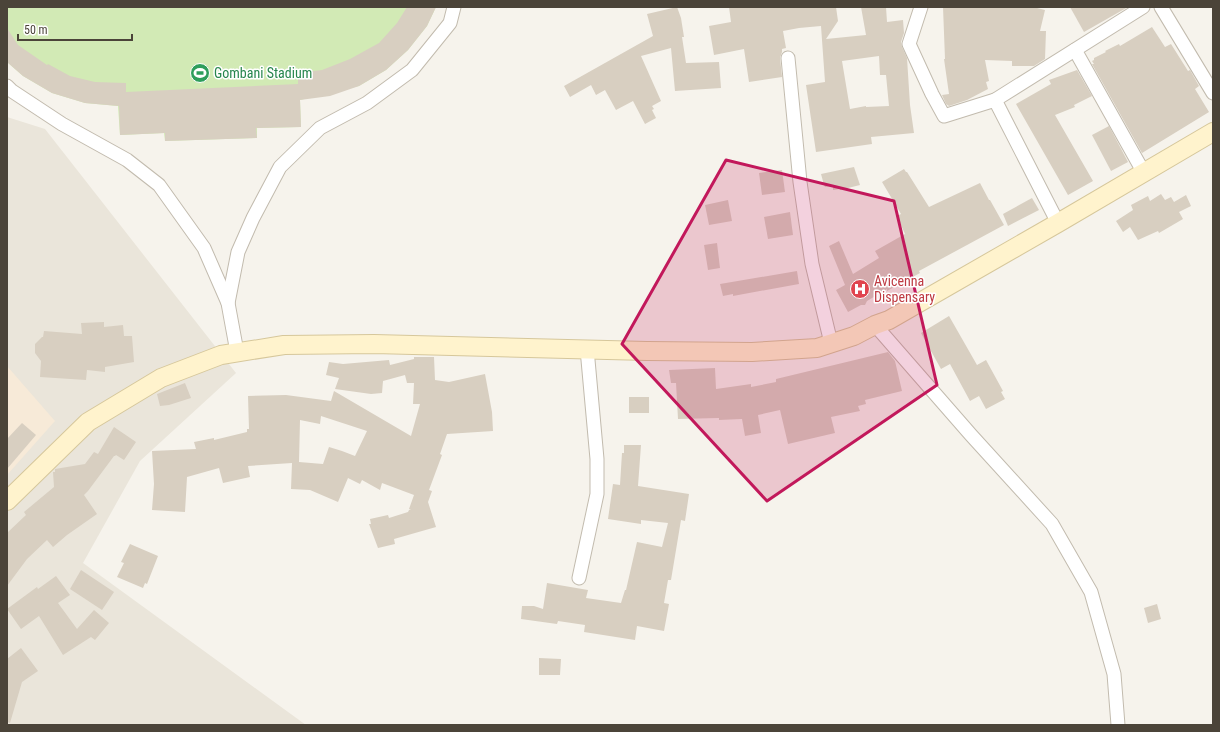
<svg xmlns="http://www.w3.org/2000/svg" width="1220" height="732" font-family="'Roboto Condensed',sans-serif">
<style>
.residential{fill:#eae5da}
.commercial{fill:#f7ead8}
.green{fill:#d2eab5}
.building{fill:#d8cfc1;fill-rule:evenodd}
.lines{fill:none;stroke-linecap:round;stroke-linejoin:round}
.street-casing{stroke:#c2bbae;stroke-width:15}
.secondary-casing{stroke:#d6c79b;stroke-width:20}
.street{stroke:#fff;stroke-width:13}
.secondary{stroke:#fff3cd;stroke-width:18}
.marked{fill:#c2185b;fill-opacity:0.2;stroke:#c2185b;stroke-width:3;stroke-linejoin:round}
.labels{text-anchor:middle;stroke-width:3;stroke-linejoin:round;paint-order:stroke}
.leisure-label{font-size:14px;fill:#27864d;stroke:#fff;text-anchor:start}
.health-label{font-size:14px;fill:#be3a42;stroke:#fff;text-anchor:start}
</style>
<rect width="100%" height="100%" fill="#f6f3ec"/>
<path class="residential" d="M 7,117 L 45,129 L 236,373 L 140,461 L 83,563 L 306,725 L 7,725 Z"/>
<path class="commercial" d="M 7,366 L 55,421 L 7,475 Z"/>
<path class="green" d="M 7,7 L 436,7 L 427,26 L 408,50 L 386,70 L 359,86 L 300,100 L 301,127 L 257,128 L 257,138 L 165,141 L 164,133 L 120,135 L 118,106 L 85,103 L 52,93 L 23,76 L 7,62 Z"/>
<g class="building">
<path d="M 407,7 L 436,7 L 427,26 L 408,50 L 386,70 L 359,86 L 330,96 L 300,100 L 301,127 L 256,128 L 257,138 L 165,141 L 165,133 L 120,135 L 119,106 L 85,103 L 52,93 L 23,76 L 7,62 L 7,28 L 18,45 L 47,65 L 48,64 L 70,76 L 95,82 L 126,83 L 126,92 L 298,84 L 298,73 L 322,70 L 350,59 L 379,43 L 397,23 Z"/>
<path d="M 677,7 L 681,18 L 684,37 L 682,37 L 686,63 L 719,62 L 721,88 L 675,91 L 671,48 L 641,56 L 661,101 L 652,106 L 654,109 L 652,110 L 656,118 L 645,124 L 633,101 L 616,110 L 605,90 L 596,95 L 591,85 L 570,97 L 564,86 L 653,36 L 647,14 Z"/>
<path d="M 729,7 L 836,7 L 838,21 L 826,39 L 866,35 L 861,7 L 886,7 L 887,22 L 903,20 L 904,33 L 901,42 L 902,47 L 907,58 L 910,105 L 914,133 L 871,137 L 872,144 L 816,152 L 806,85 L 825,82 L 821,26 L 799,28 L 783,31 L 786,48 L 782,49 L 782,52 L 780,58 L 782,77 L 749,82 L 744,49 L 714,55 L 709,26 L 731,22 ZM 879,56 L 880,75 L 886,75 L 889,106 L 866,107 L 866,106 L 850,109 L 842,61 Z"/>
<path d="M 943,7 L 1033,7 L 1045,10 L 1040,31 L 1046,31 L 1045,59 L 1034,66 L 1012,66 L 1012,61 L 985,60 L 989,81 L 986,82 L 988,89 L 967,100 L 949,106 L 946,104 L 942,95 L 949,94 L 944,59 L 945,59 Z"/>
<path d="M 1070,7 L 1128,7 L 1084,32 Z"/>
<path d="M 1152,27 L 1165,47 L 1171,44 L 1188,71 L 1190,70 L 1199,86 L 1195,89 L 1209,112 L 1142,153 L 1092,64 L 1094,64 L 1092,61 L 1094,60 L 1094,58 L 1106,52 L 1105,51 L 1119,44 L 1120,46 Z"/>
<path d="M 1077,70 L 1092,96 L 1074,105 L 1075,107 L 1055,115 L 1093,181 L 1068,195 L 1016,104 L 1051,84 L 1049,80 Z"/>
<path d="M 1109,126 L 1128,162 L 1111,171 L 1092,135 Z"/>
<path d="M 854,167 L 860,185 L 840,190 L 840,189 L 833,190 L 833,186 L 825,187 L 824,185 L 821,174 Z"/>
<path d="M 904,169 L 906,172 L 907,172 L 929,207 L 980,183 L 989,200 L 990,200 L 1004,225 L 919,271 L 920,273 L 887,291 L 887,289 L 867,301 L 865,305 L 861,305 L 848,312 L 836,290 L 845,285 L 829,246 L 839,241 L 853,274 L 879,258 L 875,251 L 905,234 L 897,216 L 901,214 L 882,182 Z"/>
<path d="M 782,170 L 785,192 L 762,195 L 759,173 Z"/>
<path d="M 1161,194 L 1165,200 L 1171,197 L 1174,202 L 1186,195 L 1191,206 L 1179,212 L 1183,219 L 1159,233 L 1158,231 L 1138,240 L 1130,227 L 1123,232 L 1116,221 L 1133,210 L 1131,205 L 1148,196 L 1150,201 Z"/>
<path d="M 1032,198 L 1039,210 L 1008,226 L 1003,214 Z"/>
<path d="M 728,200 L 732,221 L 709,225 L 705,205 Z"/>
<path d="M 790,212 L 793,235 L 768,239 L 764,217 Z"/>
<path d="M 717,243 L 720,268 L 708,270 L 704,245 Z"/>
<path d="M 797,271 L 799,284 L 733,296 L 733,294 L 723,296 L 720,284 Z"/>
<path d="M 949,316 L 977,365 L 986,360 L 1003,391 L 1001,392 L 1005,399 L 986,409 L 979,396 L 970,401 L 950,364 L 941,369 L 921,333 Z"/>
<path d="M 104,322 L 104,327 L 123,325 L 124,336 L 132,336 L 134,362 L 105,367 L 105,372 L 87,370 L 86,380 L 40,377 L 41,361 L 35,353 L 35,344 L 42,337 L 43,337 L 44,331 L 82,334 L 81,323 Z"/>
<path d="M 888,352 L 895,361 L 902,391 L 865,400 L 866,404 L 858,406 L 860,411 L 831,417 L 835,433 L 788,444 L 780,410 L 758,415 L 761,433 L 745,436 L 742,419 L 719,420 L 719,418 L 678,419 L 676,383 L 671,383 L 669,370 L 715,368 L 716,389 L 751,384 L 751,387 L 776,382 L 776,379 Z"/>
<path d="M 414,357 L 434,357 L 435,380 L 449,382 L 485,374 L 492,412 L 493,431 L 447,434 L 440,454 L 442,455 L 429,490 L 432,491 L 428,502 L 436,527 L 394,539 L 395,544 L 378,548 L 369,524 L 371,524 L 370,519 L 388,515 L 389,518 L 408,512 L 409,510 L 411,510 L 409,509 L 414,495 L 382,483 L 380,490 L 362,480 L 360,484 L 348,478 L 338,502 L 310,490 L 291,489 L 292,463 L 248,466 L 250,477 L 223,483 L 219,468 L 187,477 L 185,512 L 152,510 L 154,484 L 152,451 L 196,449 L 194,442 L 214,438 L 214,440 L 247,432 L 247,429 L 249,429 L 248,396 L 286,395 L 331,401 L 334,391 L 411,436 L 420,404 L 413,404 L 414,383 L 407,383 L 405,375 L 383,381 L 382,393 L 371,394 L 335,389 L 339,378 L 326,375 L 329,362 L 343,364 L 389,360 L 390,365 L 414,359 ZM 321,416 L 367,431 L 355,456 L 342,451 L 329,447 L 323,464 L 299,462 L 300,420 L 320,424 Z"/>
<path d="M 185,383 L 191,398 L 169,405 L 160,406 L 157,394 Z"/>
<rect x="629" y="397" width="20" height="16"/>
<path d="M 22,423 L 36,435 L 7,469 L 7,439 Z"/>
<path d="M 114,427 L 136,442 L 124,460 L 116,455 L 115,456 L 114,456 L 88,491 L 84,495 L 97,514 L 67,535 L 53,547 L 47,540 L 27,559 L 7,586 L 7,533 L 26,515 L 24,512 L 54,487 L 53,472 L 55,472 L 55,469 L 85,464 L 94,452 L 98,454 Z"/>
<path d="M 624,445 L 641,445 L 638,486 L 689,494 L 685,521 L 681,520 L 671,580 L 668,580 L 664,603 L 669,604 L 664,631 L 637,626 L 635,640 L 584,632 L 585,625 L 558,621 L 557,624 L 521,619 L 522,606 L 534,606 L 543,609 L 547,583 L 588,590 L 586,598 L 621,603 L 625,590 L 626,590 L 637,542 L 662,547 L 668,523 L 641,520 L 641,524 L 608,519 L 613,484 L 620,485 L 622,453 L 624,453 Z"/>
<path d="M 130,544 L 158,556 L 147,584 L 145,583 L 143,588 L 117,577 L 124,563 L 121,562 Z"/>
<path d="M 81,570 L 114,592 L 102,610 L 70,589 Z"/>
<path d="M 56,576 L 70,595 L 58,603 L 77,629 L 94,610 L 109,623 L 95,640 L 91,637 L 63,655 L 39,616 L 21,629 L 7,609 L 37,587 L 38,589 Z"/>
<path d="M 1157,604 L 1161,619 L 1148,623 L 1144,608 Z"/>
<path d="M 21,648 L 38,671 L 22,682 L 10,723 L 7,722 L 7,659 Z"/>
<path d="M 539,658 L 561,659 L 560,675 L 539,675 Z"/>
</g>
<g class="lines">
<defs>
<g id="street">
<path d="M 921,7 L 909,44 L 932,94 L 944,116 L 995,100 L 1058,223"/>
<path d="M 1161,7 L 1213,93"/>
<path d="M 1075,50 L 1144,173"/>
<path d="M 788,58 L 800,182 L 812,264 L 831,343"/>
<path d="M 7,86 L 12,91 L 62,124 L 127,160 L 159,185 L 204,248 L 228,303 L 237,352"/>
<path d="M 995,100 L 1143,7"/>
<path d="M 228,303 L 238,252 L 253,218 L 280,167 L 320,128 L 367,103 L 412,70 L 450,23 L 454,7"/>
<path d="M 875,325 L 971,435 L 1052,524 L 1091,592 L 1114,674 L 1118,725"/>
<path d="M 579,578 L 597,494 L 597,459 L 587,349"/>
</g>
<path id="secondary" d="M 7,501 L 88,422 L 161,378 L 221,355 L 284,345 L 374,344 L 647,351 L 752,352 L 817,348 L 854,336 L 875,325 L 889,320 L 1058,223 L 1213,132"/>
</defs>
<use href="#street" class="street-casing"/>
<use href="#secondary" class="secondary-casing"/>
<use href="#street" class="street"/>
<use href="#secondary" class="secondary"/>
</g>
<path class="marked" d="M 726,160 L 894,201 L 937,385 L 767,501 L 622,344 Z"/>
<defs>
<symbol id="stadium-disc" viewBox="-11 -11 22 22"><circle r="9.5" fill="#2e9e5b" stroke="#fff"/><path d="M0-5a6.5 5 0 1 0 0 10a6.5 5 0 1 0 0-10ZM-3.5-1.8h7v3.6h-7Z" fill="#fff"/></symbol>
<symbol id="hospital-disc" viewBox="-11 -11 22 22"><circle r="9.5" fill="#e0444e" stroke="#fff"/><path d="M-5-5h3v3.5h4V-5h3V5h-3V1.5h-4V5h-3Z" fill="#fff"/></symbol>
</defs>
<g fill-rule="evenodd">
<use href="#stadium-disc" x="189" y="62" width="22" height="22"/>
<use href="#hospital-disc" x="849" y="278" width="22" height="22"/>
</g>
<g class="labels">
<g class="leisure-label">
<text x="214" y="78">Gombani Stadium</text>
</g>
<g class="health-label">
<text x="874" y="286">Avicenna<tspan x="874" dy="16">Dispensary</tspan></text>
</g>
</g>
<rect width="1220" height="732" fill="none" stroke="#4b4439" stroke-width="16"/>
<path d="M18 34v6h114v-6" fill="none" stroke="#4b4439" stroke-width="2"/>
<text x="24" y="34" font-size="12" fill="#4b4439" stroke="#ffffff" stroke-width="3" paint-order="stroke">50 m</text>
</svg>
